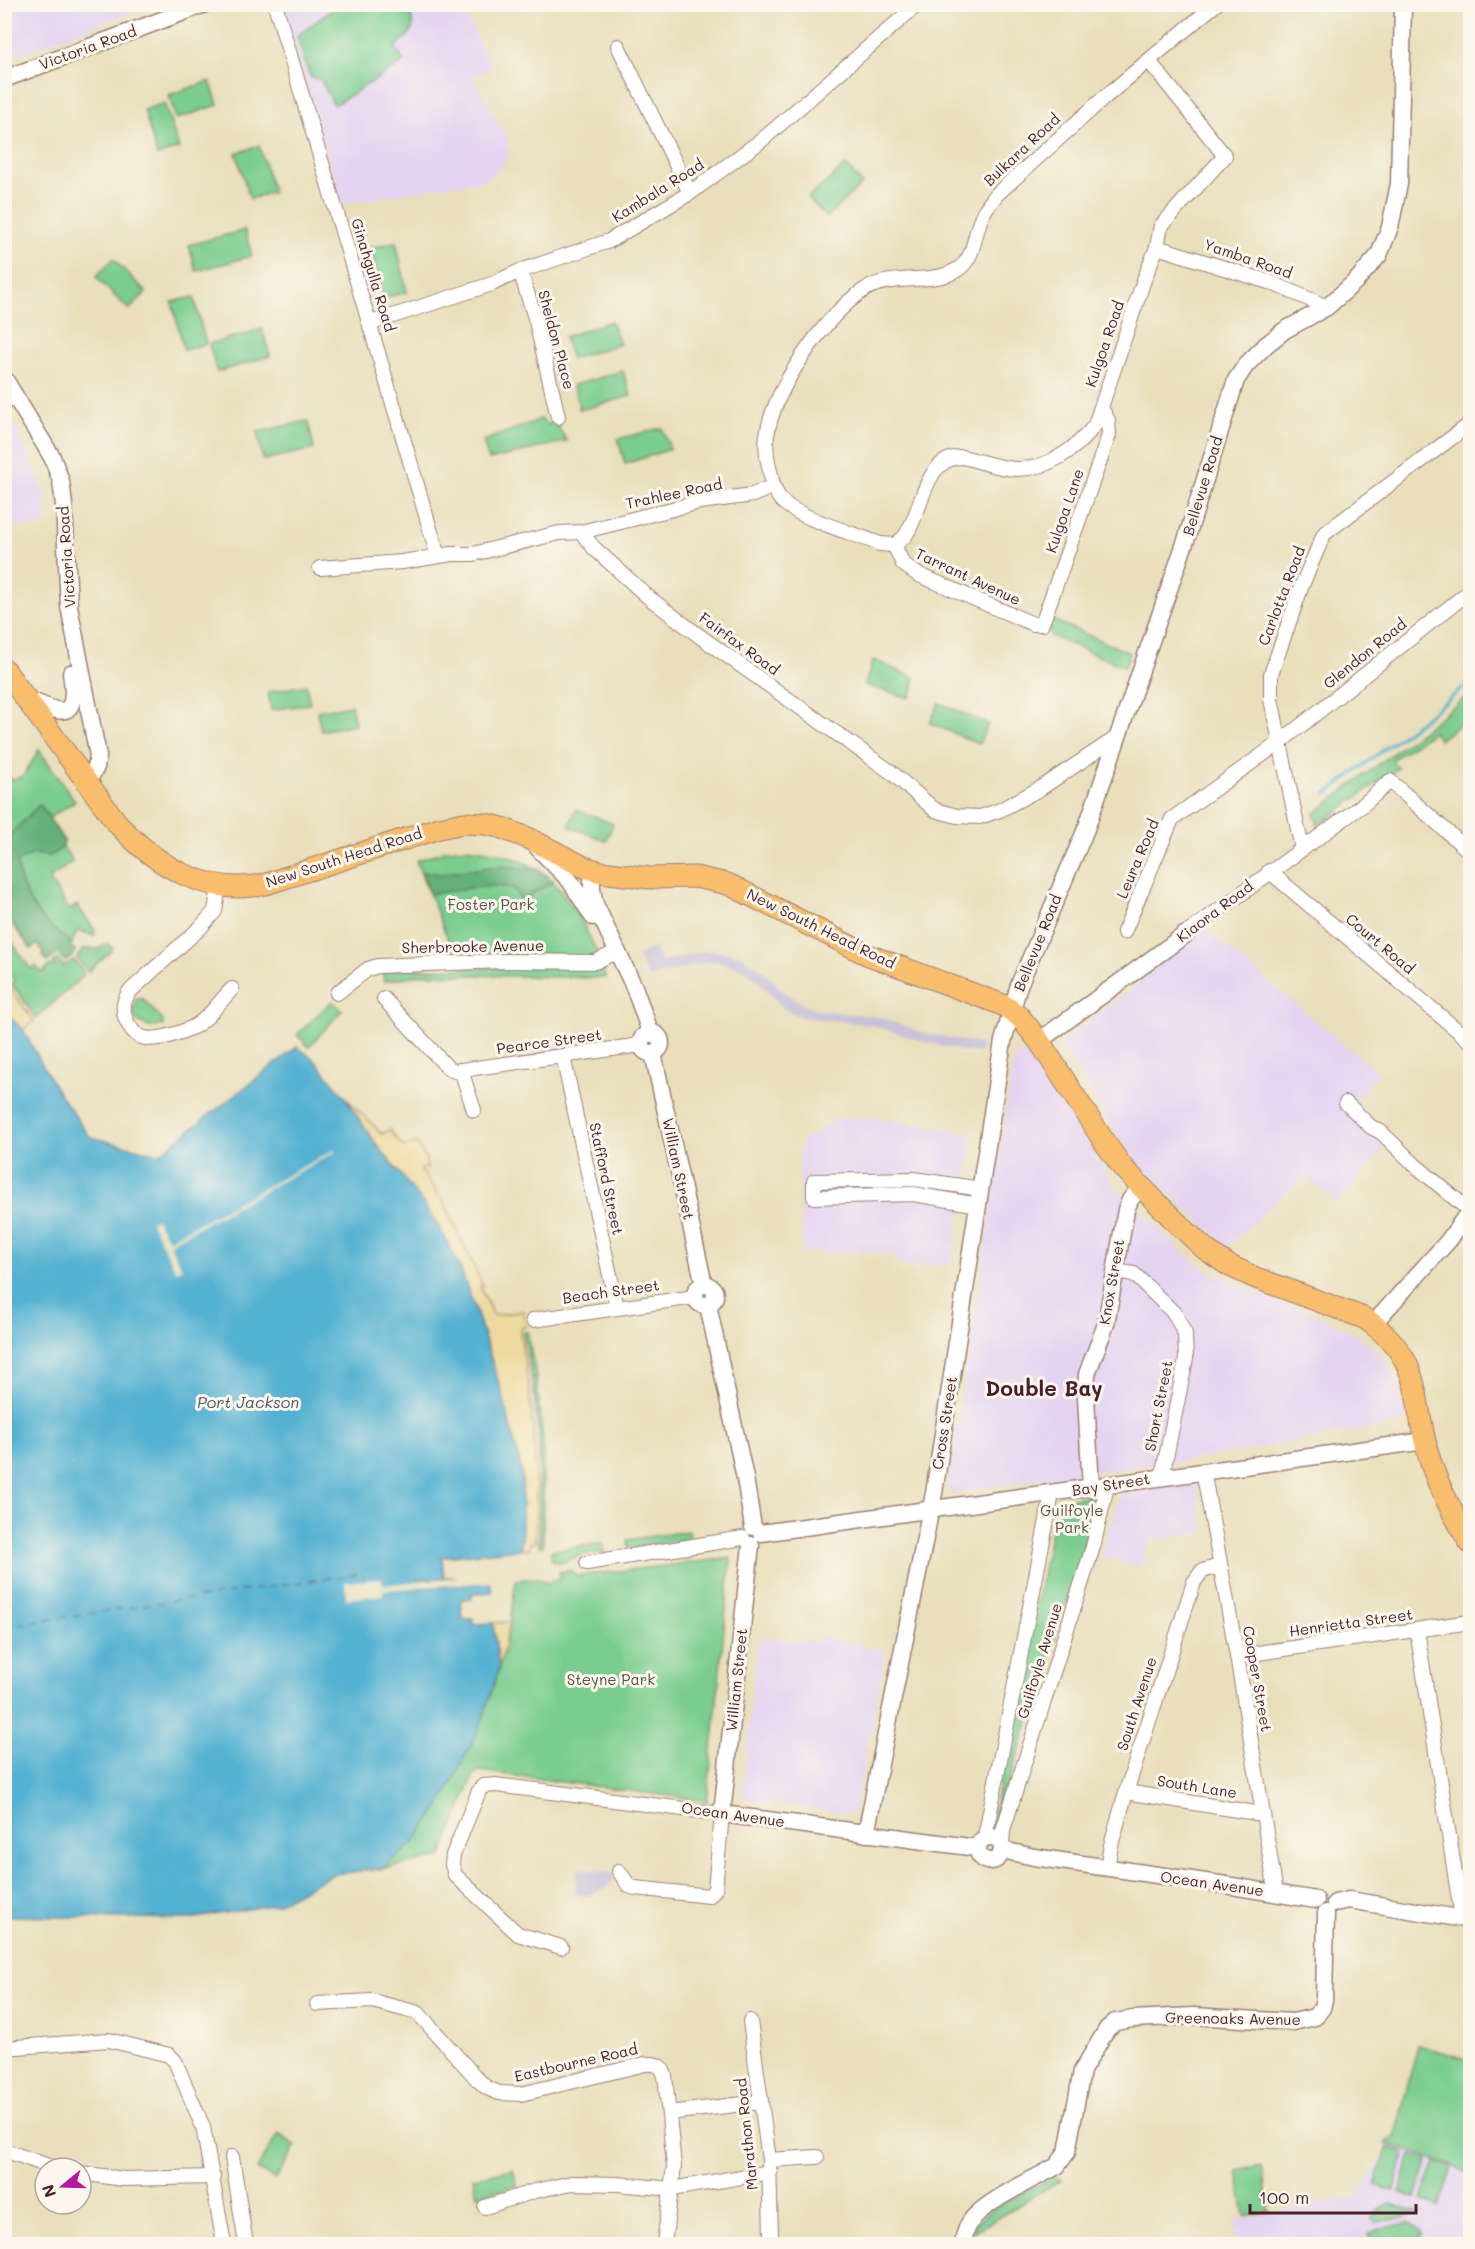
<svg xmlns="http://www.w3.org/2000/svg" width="1475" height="2249" font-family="Mali,sans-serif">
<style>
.built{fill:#e4d3f1}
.industrial{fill:#c6c0d9}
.green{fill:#7acd8f;stroke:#62765d;stroke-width:1.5}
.forest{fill:#63b07a;stroke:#566852;stroke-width:1.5}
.sand{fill:#eeda9e;stroke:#9c7c64;stroke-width:1.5}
.water{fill:#53b1d1;stroke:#4e687e;stroke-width:1.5}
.pier{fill:#e9dfbb}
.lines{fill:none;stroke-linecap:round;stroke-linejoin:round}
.stream{stroke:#53b1d1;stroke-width:3}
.ferry{stroke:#4e596d;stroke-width:1.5;stroke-dasharray:8 6;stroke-linecap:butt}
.minor-casing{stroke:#9a7f73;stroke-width:16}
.tertiary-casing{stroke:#9a7f73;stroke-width:19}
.primary-casing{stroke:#9a7f73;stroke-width:23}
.minor{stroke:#fff;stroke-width:14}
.tertiary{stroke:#fff;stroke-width:16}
.primary{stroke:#f9be6d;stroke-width:21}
.labels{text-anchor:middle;stroke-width:6;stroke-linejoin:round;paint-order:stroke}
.street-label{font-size:15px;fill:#4a1f2b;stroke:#fbf7ec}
.park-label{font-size:15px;fill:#585349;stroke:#fbf7ec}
.water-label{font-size:16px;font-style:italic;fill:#4e596d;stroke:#fbf7ec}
.district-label{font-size:21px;font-weight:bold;fill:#4a1f2b;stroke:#fbf7ec}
</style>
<rect width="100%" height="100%" fill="#fbf7ec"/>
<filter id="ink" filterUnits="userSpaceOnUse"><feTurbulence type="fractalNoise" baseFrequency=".0167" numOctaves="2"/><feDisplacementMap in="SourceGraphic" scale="12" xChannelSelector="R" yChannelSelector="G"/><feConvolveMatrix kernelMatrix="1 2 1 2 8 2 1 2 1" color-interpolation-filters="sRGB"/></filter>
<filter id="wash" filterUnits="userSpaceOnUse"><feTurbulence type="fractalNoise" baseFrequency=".008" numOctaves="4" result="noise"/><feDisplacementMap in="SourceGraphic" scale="24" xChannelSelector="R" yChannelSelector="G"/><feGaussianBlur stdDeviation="1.35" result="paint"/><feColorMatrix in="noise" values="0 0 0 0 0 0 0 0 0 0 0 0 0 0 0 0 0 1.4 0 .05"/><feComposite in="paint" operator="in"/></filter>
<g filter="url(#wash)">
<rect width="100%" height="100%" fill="#e9dfbb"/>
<g class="built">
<path d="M 5,4 L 151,4 L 151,5 L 5,59 Z"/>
<path d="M 283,5 L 460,5 L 492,67 L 473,78 L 509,142 L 507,159 L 490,177 L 482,182 L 446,186 L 342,204 Z"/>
<path d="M 5,408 L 13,421 L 44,491 L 46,526 L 8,526 L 5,529 Z"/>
<path d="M 1205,929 L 1378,1073 L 1355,1102 L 1392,1140 L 1337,1203 L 1304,1175 L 1228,1247 L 1140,1168 L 1106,1117 L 1060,1044 Z"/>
<path d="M 1030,1052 L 1115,1186 L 1180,1250 L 1214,1275 L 1337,1324 L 1365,1341 L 1383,1357 L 1399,1385 L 1408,1422 L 1190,1460 L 1039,1479 L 952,1493 L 948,1487 L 1014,1056 Z"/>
<path d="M 840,1118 L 879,1119 L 973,1133 L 951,1265 L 897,1265 L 897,1256 L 881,1252 L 803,1252 L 799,1152 L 803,1140 Z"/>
<path d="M 1196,1481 L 1203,1533 L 1149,1540 L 1140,1567 L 1100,1556 L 1120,1495 Z"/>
<path d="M 819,1637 L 886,1651 L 854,1813 L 852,1814 L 747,1799 L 742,1793 L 758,1638 L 818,1642 Z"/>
<path d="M 1418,2045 L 1470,2060 L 1470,2244 L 1236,2244 L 1234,2220 L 1357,2197 L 1395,2136 Z"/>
</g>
<g class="industrial">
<path d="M 654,947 L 661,962 L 704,951 L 716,951 L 740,955 L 761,968 L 785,993 L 807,1007 L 818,1010 L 880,1017 L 923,1033 L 981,1044 L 980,1053 L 966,1052 L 929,1043 L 871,1025 L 801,1017 L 783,1008 L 758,981 L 744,970 L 719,962 L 707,962 L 648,978 L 637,955 Z"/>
<path d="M 580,1869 L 613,1873 L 617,1877 L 605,1888 L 591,1895 L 583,1896 L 575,1893 L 577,1872 Z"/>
</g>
<g class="green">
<path d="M 338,5 L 406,5 C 418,27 414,33 395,47 L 404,62 L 334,105 L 320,79 L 310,77 L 297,36 Z"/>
<path d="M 210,81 L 218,105 L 176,119 L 169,95 Z"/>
<path d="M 164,103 L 179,148 L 157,156 L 144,110 Z"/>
<path d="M 259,146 L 273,192 L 250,199 L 236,153 Z"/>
<path d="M 846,165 L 862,184 L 826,217 L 808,198 Z"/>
<path d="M 245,230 L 252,256 L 196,271 L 189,245 Z"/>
<path d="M 396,242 L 407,292 L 383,298 L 370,248 Z"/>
<path d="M 113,259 L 146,292 L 129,310 L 96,277 Z"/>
<path d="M 194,297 L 206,344 L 184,350 L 172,302 Z"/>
<path d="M 611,321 L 620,344 L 571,359 L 564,337 Z"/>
<path d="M 262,329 L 270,356 L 217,372 L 209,344 Z"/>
<path d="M 623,371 L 631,396 L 580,410 L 573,385 Z"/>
<path d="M 541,419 L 548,424 L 556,424 L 567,441 L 489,460 L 483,441 Z"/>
<path d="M 308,421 L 314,449 L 263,460 L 257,432 Z"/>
<path d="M 662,428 L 670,449 L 625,464 L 618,439 Z"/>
<path d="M 1050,619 L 1130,653 L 1125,667 L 1051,636 L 1048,625 Z"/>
<path d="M 873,660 L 915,678 L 910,698 L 865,685 Z"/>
<path d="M 306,685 L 310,704 L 271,710 L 268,692 Z"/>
<path d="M 1470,694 L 1470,716 L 1439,740 L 1433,732 L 1392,760 L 1398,768 L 1318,825 L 1314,814 Z"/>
<path d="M 939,703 L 988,724 L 979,744 L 930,723 Z"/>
<path d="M 351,705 L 355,724 L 321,731 L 317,711 Z"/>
<path d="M 39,750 L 75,801 L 50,817 L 33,854 L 50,856 L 63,847 L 73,861 L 49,879 L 69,910 L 77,905 L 95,931 L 94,936 L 78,930 L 70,948 L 75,950 L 72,957 L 65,961 L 57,954 L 47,962 L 42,956 L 45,954 L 37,944 L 31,949 L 5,914 L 5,775 L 13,780 L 23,776 Z"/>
<path d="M 576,809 L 613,824 L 606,841 L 569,826 Z"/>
<path d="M 466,848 C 544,856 566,887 598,954 L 593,957 L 456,959 L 416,861 L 447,850 Z"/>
<path d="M 5,932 L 29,967 L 33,969 L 36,966 L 42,973 L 50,965 L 52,967 L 55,965 L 53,963 L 57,959 L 64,966 L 74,960 L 83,971 L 84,975 L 36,1018 L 12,984 L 15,981 L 5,968 Z"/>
<path d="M 107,943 L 113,949 L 88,972 L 77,958 L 83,949 L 98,949 Z"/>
<path d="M 600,966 L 606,978 L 424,974 L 384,981 L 383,972 L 406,969 Z"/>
<path d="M 137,998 L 143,999 L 163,1021 L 163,1025 L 149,1027 L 136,1020 L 133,1011 Z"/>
<path d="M 332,1001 L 342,1010 L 309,1047 L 297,1035 Z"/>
<path d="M 527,1332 L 535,1371 L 543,1439 L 543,1546 L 539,1546 L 539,1439 L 533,1385 L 523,1333 Z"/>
<path d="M 1094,1495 L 1099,1500 L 1001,1807 L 997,1828 L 991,1826 L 1057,1501 Z"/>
<path d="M 688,1531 L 690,1539 L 628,1548 L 627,1540 Z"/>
<path d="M 603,1543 L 604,1553 C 596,1554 586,1553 579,1556 C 571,1559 561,1566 552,1560 L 551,1551 Z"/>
<path d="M 731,1558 L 707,1801 L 479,1771 L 473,1776 L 441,1857 L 381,1869 L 414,1843 L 441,1804 L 480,1727 L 499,1668 L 510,1622 L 516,1580 L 538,1578 L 548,1583 L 560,1578 L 559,1572 L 570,1570 L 576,1576 Z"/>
<path d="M 1418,2045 L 1470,2060 L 1470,2172 L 1385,2143 L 1395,2136 Z"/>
<path d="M 278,2134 L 296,2145 L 275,2180 L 257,2169 Z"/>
<path d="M 1388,2147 L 1405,2153 L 1393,2191 L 1375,2185 Z"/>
<path d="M 1411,2155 L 1428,2160 L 1416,2198 L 1399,2193 Z"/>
<path d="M 1435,2162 L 1452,2168 L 1439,2206 L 1422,2200 Z"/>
<path d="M 1262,2166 L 1269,2212 L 1245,2216 L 1237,2171 Z"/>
<path d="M 513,2169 L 517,2186 L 477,2195 L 473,2178 Z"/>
<path d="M 1054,2176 L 1061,2180 L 974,2232 L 974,2224 L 993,2209 Z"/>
<path d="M 1389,2203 L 1420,2213 L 1376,2224 L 1371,2219 L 1381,2208 Z"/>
<path d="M 1408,2222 L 1422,2231 L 1422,2235 L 1412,2244 L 1385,2244 L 1381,2240 L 1373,2244 L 1368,2233 Z"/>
</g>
<g class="forest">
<path d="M 40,804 L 64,841 L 63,847 L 50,856 L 33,854 L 17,862 C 21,898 43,924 72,943 L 70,948 L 75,950 L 72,957 L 65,961 L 57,954 L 47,962 L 42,956 L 45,954 L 37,944 L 31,949 L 5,914 L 5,840 Z"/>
<path d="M 498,866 L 538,869 L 554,881 L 522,900 L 513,888 L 495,886 L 470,888 L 430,894 L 421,872 L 441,874 Z"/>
</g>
<g class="sand">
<path d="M 4,980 L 34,1021 L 22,1030 L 5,1011 Z"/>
<path d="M 344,1096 L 382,1134 L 390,1130 L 402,1146 L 417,1144 L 426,1159 L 427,1168 L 420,1169 L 445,1204 L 483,1286 L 480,1287 L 493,1316 L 524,1311 L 526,1326 L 521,1329 L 520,1334 C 534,1406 538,1469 535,1543 L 529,1543 L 530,1549 L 520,1549 L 522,1538 L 522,1473 L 503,1397 L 478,1317 L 459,1266 L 442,1232 L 420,1199 L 376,1144 Z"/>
<path d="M 510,1622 L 499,1668 L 493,1623 Z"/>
</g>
<path class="water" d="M 4,1011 L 23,1030 L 56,1089 L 90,1137 L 159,1154 L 297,1047 L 315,1060 L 344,1096 L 376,1144 L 420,1199 L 442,1232 L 459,1265 L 478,1317 L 503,1397 L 522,1473 L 522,1538 L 520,1549 L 442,1557 L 444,1577 L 457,1577 L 416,1580 L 417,1588 L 490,1582 L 492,1592 L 472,1593 L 472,1599 L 461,1599 L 463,1619 L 473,1619 L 474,1624 L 493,1623 L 499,1668 L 480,1727 L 441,1804 L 414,1843 L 381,1869 L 333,1874 L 277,1904 L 189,1919 L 5,1916 Z"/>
<g class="pier">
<path d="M 334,1150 L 335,1152 L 169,1243 L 182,1268 L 176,1271 L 151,1222 L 156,1219 L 168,1240 Z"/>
<path d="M 460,1577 L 457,1580 L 419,1583 L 419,1585 L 490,1579 L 493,1582 L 383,1590 L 383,1595 L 346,1599 L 345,1582 L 382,1579 L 383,1585 Z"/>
</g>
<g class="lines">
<path class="stream" d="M 1326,794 L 1470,683"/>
<path class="ferry" d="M 4,1626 L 363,1573 L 364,1580"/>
</g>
</g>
<g filter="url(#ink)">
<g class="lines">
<defs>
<g id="minor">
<path d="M 275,4 L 438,556"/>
<path d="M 618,46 L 690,193"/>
<path d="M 1157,247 L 1272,283 L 1327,307"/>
<path d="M 520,271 L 536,321 L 558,417"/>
<path d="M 371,323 L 492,284 L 520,271 L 609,241 L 690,193 L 762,140 L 918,4"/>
<path d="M 581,532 L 594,548 L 648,597 L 698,635 L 891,772 L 935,810 L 957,816 L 980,817 L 1000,810 L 1041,788 L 1116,738"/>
<path d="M 894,545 L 880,544 C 856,534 797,518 781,500 C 774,492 772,481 770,471 C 767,459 765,447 767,435 C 774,388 825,316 864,290 C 892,272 937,287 961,267 C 976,254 974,231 983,214 C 986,207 992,201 996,195 L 1105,97 L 1216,4"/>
<path d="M 894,545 C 897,543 902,540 905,536 C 923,512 923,457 962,457 C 977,460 992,466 1007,468 C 1042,474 1075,451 1095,425 L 1145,277 L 1157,247 L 1161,226 L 1225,156 L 1149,61"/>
<path d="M 894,545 L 903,564 L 917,574 L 1033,624 L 1042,624 L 1109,435 L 1108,420 L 1101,408"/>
<path d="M 320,568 L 402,562 L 452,554 L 473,554 L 559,533 L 581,532 L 700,502 L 753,495 L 773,486"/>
<path d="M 1302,849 L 1271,699 L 1271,674 L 1302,585 L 1324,534 L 1470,424"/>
<path d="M 1269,871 L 1470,1041"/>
<path d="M 219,887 L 215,911 L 200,928 L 129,992 C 127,996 124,1001 124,1005 C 122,1017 132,1036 145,1038 C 158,1041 180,1033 191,1028 C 207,1021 220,1001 232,989"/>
<path d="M 1124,932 L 1172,819 L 1279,743 L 1470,591"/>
<path d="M 1186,934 L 1364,804 L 1390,781 L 1470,852"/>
<path d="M 337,993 L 368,969 L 378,966 L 502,961 L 595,962 L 616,952"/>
<path d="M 384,999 L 449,1069 L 455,1071 L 461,1070 L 474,1110"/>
<path d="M 563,1056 L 617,1308"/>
<path d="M 461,1070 L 641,1045"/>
<path d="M 1346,1103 L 1371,1127 L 1381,1132 L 1415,1165 L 1470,1211"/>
<path d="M 979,1205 L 913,1194 L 814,1197 L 814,1181 L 914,1179 L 981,1189"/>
<path d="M 1115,1271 L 1134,1274 L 1175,1314 L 1185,1334 L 1186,1359 L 1162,1477"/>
<path d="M 533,1320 L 695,1297"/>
<path d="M 1203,1470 L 1237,1656 L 1276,1893"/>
<path d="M 587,1563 L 743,1538"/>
<path d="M 1417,1630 L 1462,1919"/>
<path d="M 1237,1656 L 1470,1622"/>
<path d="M 1126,1792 L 1262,1814"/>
<path d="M 985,1837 L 1052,1494"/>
<path d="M 1002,1845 L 1003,1830 L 1093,1547 L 1107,1486"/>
<path d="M 1107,1868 L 1111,1845 L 1126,1792 L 1194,1582 L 1202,1571 L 1220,1566"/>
<path d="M 561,1947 L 518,1934 L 455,1875 L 452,1865 L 453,1855 L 479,1791 L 483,1786 L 496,1785 L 722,1814 L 715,1889 L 709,1896 L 635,1888 L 629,1886 L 619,1871"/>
<path d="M 317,2004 L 372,2001 L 418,2013 L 478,2080 L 487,2088 L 499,2093 L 521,2094 L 645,2064 C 656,2063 662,2065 665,2076 L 674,2166 L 664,2244"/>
<path d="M 750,2021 L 769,2160 L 771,2236 L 769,2244"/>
<path d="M 4,2048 L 109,2040 L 169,2055 L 175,2061 L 203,2127 L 224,2244"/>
<path d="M 669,2113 L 760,2102"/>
<path d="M 4,2150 L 54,2168"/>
<path d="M 232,2157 L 246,2244"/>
<path d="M 769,2160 L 817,2157"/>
<path d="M 81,2173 L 123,2179 L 213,2177"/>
<path d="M 485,2207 L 535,2191 L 572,2183 L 618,2184 L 672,2189 L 770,2172"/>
</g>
<g id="tertiary">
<path d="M 4,79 L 205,4"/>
<path d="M 4,378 L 52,457 L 61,481 L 64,505 L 69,606 L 98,756 L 96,767 L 87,783"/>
<path d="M 26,698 C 61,714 79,723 71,673"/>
<path d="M 536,846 L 570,881 L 593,917"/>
<path d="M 592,870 L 592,889 L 595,904 L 634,987 L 651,1034"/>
<circle cx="651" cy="1043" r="10"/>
<path d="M 1039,1041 L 1186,934"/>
<path d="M 653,1053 L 704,1285"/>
<circle cx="705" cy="1295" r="10"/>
<path d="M 708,1305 L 745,1478 L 753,1527"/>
<path d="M 1373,1324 L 1449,1240 L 1470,1210"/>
<path d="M 1091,1488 L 1086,1398 L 1087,1374 L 1106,1324 L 1126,1210 L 1130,1200 L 1141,1186"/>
<path d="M 761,1533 L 1425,1441"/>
<path d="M 751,1545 L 722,1814 L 977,1848"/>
<path d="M 866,1834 L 934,1493 L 1003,1041 L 1019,985 L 1086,829 L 1186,540 L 1236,380 L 1246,365 L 1266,345 L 1285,330 L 1327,307 L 1356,281 L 1379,255 L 1390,227 L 1399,184 L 1403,4"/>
<circle cx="990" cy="1849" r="12"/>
<path d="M 1002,1850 L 1034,1857 L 1226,1885 L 1316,1900"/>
<path d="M 1335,1903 L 1349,1900 L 1470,1920"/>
<path d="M 963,2244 C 964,2236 967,2225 973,2218 C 990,2199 1034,2179 1057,2166 L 1067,2152 L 1082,2071 L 1107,2029 L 1115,2022 L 1133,2019 L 1193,2016 L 1293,2022 L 1315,2017 L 1322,2008 L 1324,2000 L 1326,1913"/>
</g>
<path id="primary" d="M 4,669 L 117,823 C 155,865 206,897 266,884 L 439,828 L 464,823 L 485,824 L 499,827 L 528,838 L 584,867 L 601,872 L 650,878 L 695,877 L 728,884 L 866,954 L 1003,1005 L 1019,1016 L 1039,1041 L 1105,1143 L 1124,1169 L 1173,1219 L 1205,1249 L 1228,1265 L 1256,1278 L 1364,1318 C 1426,1359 1411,1399 1430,1460 C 1439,1489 1454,1516 1470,1543"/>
</defs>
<use href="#minor" class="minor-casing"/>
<use href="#tertiary" class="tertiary-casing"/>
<use href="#primary" class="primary-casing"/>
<use href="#minor" class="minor"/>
<use href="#tertiary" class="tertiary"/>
<use href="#primary" class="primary"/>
</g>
</g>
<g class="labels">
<g class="street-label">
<text transform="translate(88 48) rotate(-20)" y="5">Victoria Road</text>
<text transform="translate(1022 150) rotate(-43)" y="5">Bulkara Road</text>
<text transform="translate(658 191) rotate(-32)" y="5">Kambala Road</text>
<text transform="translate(1248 259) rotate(19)" y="5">Yamba Road</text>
<text transform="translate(373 275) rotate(73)" y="5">Ginahgulla Road</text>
<text transform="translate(556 340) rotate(75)" y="5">Sheldon Place</text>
<text transform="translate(1105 344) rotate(-71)" y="5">Kulgoa Road</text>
<text transform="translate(1203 486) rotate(-73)" y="5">Bellevue Road</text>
<text transform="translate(674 494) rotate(-12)" y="5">Trahlee Road</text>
<text transform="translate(1065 511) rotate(-71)" y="5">Kulgoa Lane</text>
<text transform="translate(67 557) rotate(-94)" y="5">Victoria Road</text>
<text transform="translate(968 577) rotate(25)" y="5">Tarrant Avenue</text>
<text transform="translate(1282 596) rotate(-69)" y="5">Carlotta Road</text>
<text transform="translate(739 644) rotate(36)" y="5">Fairfax Road</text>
<text transform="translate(1365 654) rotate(-39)" y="5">Glendon Road</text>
<text transform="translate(344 858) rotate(-18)" y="5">New South Head Road</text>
<text transform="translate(1138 859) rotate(-67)" y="5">Leura Road</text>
<text transform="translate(1215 912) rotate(-37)" y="5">Kiaora Road</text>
<text transform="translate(821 929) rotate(26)" y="5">New South Head Road</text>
<text transform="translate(1038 943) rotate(-68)" y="5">Bellevue Road</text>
<text transform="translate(1380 944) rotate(40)" y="5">Court Road</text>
<text transform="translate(473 947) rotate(-1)" y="5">Sherbrooke Avenue</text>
<text transform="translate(549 1042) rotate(-8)" y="5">Pearce Street</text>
<text transform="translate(678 1169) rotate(78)" y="5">William Street</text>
<text transform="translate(606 1179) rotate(78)" y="5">Stafford Street</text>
<text transform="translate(1112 1282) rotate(-80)" y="5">Knox Street</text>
<text transform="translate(611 1292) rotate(-8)" y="5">Beach Street</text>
<text transform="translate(1159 1406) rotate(-79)" y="5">Short Street</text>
<text transform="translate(945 1423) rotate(-81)" y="5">Cross Street</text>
<text transform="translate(1111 1485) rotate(-9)" y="5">Bay Street</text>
<text transform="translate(1351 1623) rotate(-8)" y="5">Henrietta Street</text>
<text transform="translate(1040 1661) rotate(-73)" y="5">Guilfoyle Avenue</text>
<text transform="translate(1257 1679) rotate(80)" y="5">Cooper Street</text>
<text transform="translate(737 1680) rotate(-84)" y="5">William Street</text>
<text transform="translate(1137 1704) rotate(-72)" y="5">South Avenue</text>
<text transform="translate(1197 1787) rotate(9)" y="5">South Lane</text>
<text transform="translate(733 1815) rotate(8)" y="5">Ocean Avenue</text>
<text transform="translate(1212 1884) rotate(8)" y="5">Ocean Avenue</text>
<text transform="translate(1233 2019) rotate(1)" y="5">Greenoaks Avenue</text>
<text transform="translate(576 2063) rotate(-13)" y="5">Eastbourne Road</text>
<text transform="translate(747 2134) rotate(-96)" y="5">Marathon Road</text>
</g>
<g class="park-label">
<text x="491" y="910">Foster Park</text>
<text x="1072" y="1516">Guilfoyle<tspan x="1072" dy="17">Park</tspan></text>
<text x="611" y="1685">Steyne Park</text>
</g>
<g class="water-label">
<text x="248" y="1408">Port Jackson</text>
</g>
<g class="district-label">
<text x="1044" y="1396">Double Bay</text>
</g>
</g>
<rect width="1475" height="2249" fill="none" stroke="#fbf7ec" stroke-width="24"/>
<g transform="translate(63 2186) rotate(251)"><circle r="28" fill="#fbf7ec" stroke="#b4a19f" stroke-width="1.5"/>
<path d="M0-4.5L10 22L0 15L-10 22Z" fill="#b5179e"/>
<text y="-9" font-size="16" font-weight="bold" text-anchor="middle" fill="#4a1f2b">N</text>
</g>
<path d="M1250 2204v9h166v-9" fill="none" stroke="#4a1f2b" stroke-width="3"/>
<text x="1259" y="2204" font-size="18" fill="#4a1f2b" stroke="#fbf7ec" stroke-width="4.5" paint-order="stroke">100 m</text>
</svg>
